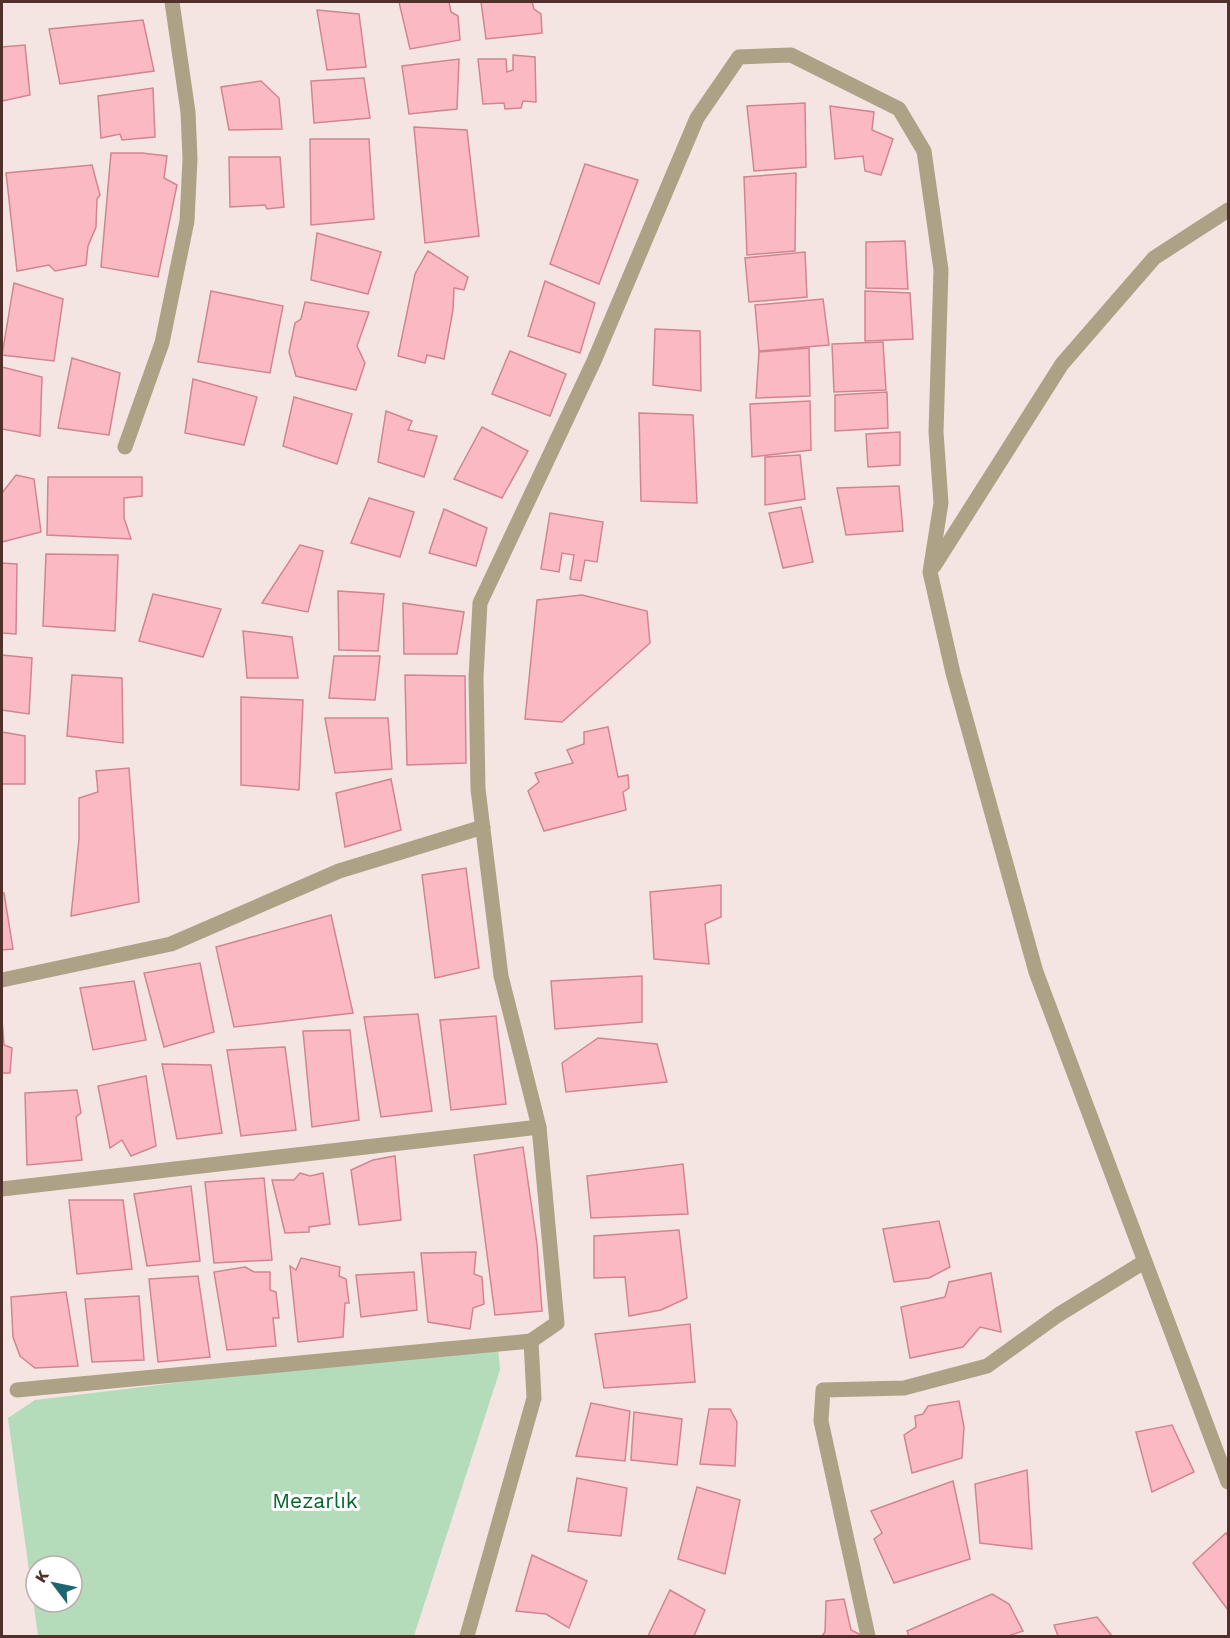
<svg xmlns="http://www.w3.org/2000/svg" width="1230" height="1638" font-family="'Work Sans',sans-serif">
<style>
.green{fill:#b4dcbb;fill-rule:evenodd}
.building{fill:#fbbac3;stroke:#d18591;stroke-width:1.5}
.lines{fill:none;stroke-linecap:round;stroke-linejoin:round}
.minor{stroke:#aea286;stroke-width:15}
.labels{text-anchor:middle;stroke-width:6;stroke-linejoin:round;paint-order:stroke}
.park-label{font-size:21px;fill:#03672b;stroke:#fff}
</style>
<rect width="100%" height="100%" fill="#f5e5e2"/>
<path class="green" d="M 474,1340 L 498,1347 L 500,1370 L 414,1636 L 38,1636 L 8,1418 L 35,1400 L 240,1375 L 439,1342 ZM 36,1566 L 72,1566 L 72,1602 L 36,1602 Z"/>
<g class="building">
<path d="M 399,2 L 449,2 L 451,12 L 458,16 L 460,40 L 410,49 Z"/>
<path d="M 481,2 L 532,2 L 534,9 L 541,14 L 542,33 L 486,39 Z"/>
<path d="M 317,10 L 359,14 L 366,67 L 327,70 Z"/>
<path d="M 143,20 L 154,71 L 60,84 L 49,29 Z"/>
<path d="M 25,45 L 30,95 L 2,101 L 2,47 Z"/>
<path d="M 513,55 L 535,57 L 536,102 L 523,101 L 521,108 L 505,109 L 504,103 L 483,104 L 478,59 L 506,59 L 507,72 L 513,70 Z"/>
<path d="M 459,59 L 457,109 L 409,114 L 402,66 Z"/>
<path d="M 364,78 L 370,118 L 314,123 L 311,81 Z"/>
<path d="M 261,81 L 279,98 L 282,129 L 229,130 L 221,87 Z"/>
<path d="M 153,88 L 155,137 L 122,140 L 120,134 L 101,138 L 98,96 Z"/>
<path d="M 805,103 L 806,167 L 754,171 L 747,106 Z"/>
<path d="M 830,106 L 874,112 L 872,130 L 893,139 L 881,175 L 865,171 L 863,156 L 835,159 Z"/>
<path d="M 414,127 L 467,130 L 479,236 L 425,243 Z"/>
<path d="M 310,139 L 369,139 L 374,219 L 311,225 Z"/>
<path d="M 111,153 L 142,153 L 167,156 L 164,178 L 177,185 L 158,277 L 101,267 Z"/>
<path d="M 229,157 L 280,157 L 284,207 L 267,209 L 265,205 L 230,207 Z"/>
<path d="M 585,164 L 638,180 L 599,284 L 550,264 Z"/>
<path d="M 92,165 L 100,195 L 97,199 L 96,227 L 88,246 L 86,265 L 55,271 L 49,265 L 17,271 L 6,173 Z"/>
<path d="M 796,173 L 795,251 L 747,255 L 744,177 Z"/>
<path d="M 317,233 L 381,252 L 368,294 L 311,280 Z"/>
<path d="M 905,241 L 908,289 L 866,288 L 866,242 Z"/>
<path d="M 428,251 L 468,277 L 464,290 L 454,288 L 453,310 L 444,359 L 427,355 L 425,363 L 398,356 L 415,274 Z"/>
<path d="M 805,252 L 807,297 L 749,302 L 745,258 Z"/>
<path d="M 545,281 L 595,303 L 580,353 L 528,336 Z"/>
<path d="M 14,283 L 63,299 L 54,361 L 2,355 Z"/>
<path d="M 211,291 L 283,306 L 270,373 L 198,362 Z"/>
<path d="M 865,291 L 910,293 L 913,339 L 865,341 Z"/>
<path d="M 823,299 L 829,345 L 759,351 L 755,305 Z"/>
<path d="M 305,302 L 369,312 L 357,346 L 365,363 L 356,390 L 296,376 L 289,352 L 295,323 L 301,319 Z"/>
<path d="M 655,329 L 700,331 L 701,391 L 653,385 Z"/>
<path d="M 883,342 L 886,390 L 834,392 L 832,344 Z"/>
<path d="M 809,348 L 810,396 L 756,398 L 759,352 Z"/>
<path d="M 510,351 L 566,374 L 550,416 L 492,394 Z"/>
<path d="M 72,358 L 120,373 L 109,435 L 58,428 Z"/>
<path d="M 2,367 L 42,377 L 40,436 L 2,429 Z"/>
<path d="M 193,379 L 257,397 L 244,445 L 185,433 Z"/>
<path d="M 887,392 L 888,428 L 835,431 L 835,395 Z"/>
<path d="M 294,397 L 352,414 L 337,464 L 283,446 Z"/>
<path d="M 810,401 L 811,450 L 752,457 L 750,404 Z"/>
<path d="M 386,411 L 412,421 L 408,430 L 437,436 L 424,477 L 378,462 Z"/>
<path d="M 639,413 L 693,415 L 697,503 L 641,501 Z"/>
<path d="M 482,427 L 528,451 L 502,498 L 454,479 Z"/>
<path d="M 900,432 L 900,465 L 868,467 L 866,434 Z"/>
<path d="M 800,455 L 805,499 L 765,505 L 765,457 Z"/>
<path d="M 16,475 L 34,479 L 41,532 L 2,542 L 2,493 Z"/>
<path d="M 48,477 L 142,477 L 142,496 L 124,498 L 124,518 L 131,539 L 47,535 Z"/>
<path d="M 899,486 L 903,531 L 846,535 L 837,488 Z"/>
<path d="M 369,498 L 414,512 L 400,557 L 351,543 Z"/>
<path d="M 801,507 L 813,562 L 783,568 L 769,513 Z"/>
<path d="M 444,509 L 487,528 L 476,566 L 429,553 Z"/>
<path d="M 550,513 L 603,522 L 597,562 L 585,560 L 581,581 L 570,579 L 574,555 L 562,553 L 559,572 L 541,569 Z"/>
<path d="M 300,545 L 323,551 L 308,612 L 262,603 Z"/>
<path d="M 46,554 L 118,555 L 115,631 L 43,626 Z"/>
<path d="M 2,563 L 17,564 L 16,634 L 2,633 Z"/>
<path d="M 338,591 L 384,594 L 378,651 L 339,650 Z"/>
<path d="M 153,594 L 221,609 L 203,657 L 139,641 Z"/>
<path d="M 582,595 L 647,611 L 650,643 L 562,722 L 525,719 L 537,600 Z"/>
<path d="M 403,603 L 464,612 L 457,654 L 404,654 Z"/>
<path d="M 243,631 L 292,637 L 298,678 L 247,678 Z"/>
<path d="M 2,655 L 32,658 L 29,714 L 2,710 Z"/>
<path d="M 334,656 L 380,656 L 375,700 L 329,698 Z"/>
<path d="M 72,675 L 122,678 L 123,743 L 67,736 Z"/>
<path d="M 405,675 L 465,676 L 466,763 L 407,765 Z"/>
<path d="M 241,697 L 303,700 L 299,790 L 241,785 Z"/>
<path d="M 325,718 L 388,718 L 392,769 L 335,773 Z"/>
<path d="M 608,727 L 618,777 L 628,775 L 629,788 L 623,792 L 626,810 L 544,831 L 528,791 L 539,782 L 535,773 L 573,763 L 567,750 L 584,744 L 584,732 Z"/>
<path d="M 2,732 L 25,736 L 25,784 L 2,784 Z"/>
<path d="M 129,768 L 139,902 L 71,916 L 79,839 L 79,798 L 98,792 L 96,771 Z"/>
<path d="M 391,779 L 401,830 L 345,847 L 336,793 Z"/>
<path d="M 466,868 L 479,968 L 435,978 L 422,875 Z"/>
<path d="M 721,885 L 721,917 L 705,924 L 709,964 L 654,959 L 650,892 Z"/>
<path d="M 2,893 L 4,893 L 13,949 L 2,950 Z"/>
<path d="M 331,915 L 353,1013 L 234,1027 L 216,947 Z"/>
<path d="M 200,963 L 214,1032 L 164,1047 L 144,973 Z"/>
<path d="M 642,976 L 642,1022 L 555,1029 L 551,981 Z"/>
<path d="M 134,981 L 146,1040 L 93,1050 L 80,988 Z"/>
<path d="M 418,1014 L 432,1111 L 381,1117 L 364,1017 Z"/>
<path d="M 496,1016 L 506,1104 L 451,1110 L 440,1020 Z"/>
<path d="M 2,1020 L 4,1045 L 12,1048 L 10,1073 L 2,1073 Z"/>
<path d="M 350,1030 L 359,1120 L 312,1127 L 303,1031 Z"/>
<path d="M 598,1038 L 657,1044 L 667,1082 L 566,1092 L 562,1063 Z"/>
<path d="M 285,1047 L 296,1130 L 241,1136 L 227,1050 Z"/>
<path d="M 162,1064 L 211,1065 L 222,1133 L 177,1139 Z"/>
<path d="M 146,1076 L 156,1146 L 131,1156 L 122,1140 L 110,1148 L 98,1086 Z"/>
<path d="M 77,1090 L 81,1113 L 76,1117 L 82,1160 L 27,1165 L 25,1093 Z"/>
<path d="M 523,1147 L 537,1244 L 542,1311 L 495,1315 L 474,1155 Z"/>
<path d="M 395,1156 L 401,1220 L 359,1225 L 351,1170 L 373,1160 Z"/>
<path d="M 683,1164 L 688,1214 L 591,1218 L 587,1176 Z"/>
<path d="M 300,1173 L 310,1176 L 323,1173 L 330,1224 L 309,1227 L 309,1232 L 285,1233 L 272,1180 L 294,1180 Z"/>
<path d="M 264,1178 L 272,1260 L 214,1263 L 205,1182 Z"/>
<path d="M 191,1186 L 200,1261 L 147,1266 L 134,1194 Z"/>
<path d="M 69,1200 L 123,1200 L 132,1269 L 77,1274 Z"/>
<path d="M 939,1221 L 950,1267 L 929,1278 L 894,1282 L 883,1229 Z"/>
<path d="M 679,1230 L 687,1298 L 661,1310 L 629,1316 L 625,1277 L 594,1278 L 594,1236 Z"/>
<path d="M 476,1252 L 474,1274 L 482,1277 L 484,1304 L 473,1308 L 470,1329 L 428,1322 L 421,1253 Z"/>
<path d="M 301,1258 L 340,1267 L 339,1276 L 346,1279 L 349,1303 L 345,1303 L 343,1337 L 298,1342 L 290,1266 L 296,1270 Z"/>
<path d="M 245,1267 L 254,1272 L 270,1272 L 270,1290 L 276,1292 L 279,1318 L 273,1318 L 276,1346 L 227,1350 L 214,1272 Z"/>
<path d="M 414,1272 L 417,1310 L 361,1317 L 356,1275 Z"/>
<path d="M 991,1273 L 1001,1332 L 980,1327 L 963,1347 L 910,1358 L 901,1307 L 945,1297 L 949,1282 Z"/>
<path d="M 198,1276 L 210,1357 L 158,1362 L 149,1279 Z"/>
<path d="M 66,1292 L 78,1366 L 35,1368 L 20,1356 L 13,1337 L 11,1297 Z"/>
<path d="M 139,1296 L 144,1360 L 92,1362 L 85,1299 Z"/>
<path d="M 690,1324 L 695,1382 L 604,1388 L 595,1334 Z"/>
<path d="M 959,1401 L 964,1427 L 962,1458 L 912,1473 L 904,1435 L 916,1427 L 915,1416 L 923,1414 L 928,1406 Z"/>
<path d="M 591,1403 L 630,1411 L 625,1461 L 576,1456 Z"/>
<path d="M 709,1409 L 730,1409 L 737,1422 L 735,1466 L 700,1464 Z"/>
<path d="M 634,1412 L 682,1419 L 677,1465 L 631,1460 Z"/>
<path d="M 1172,1425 L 1194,1472 L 1152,1492 L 1136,1432 Z"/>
<path d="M 1027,1470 L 1032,1549 L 980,1543 L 975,1484 Z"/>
<path d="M 577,1478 L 627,1488 L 621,1536 L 568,1531 Z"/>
<path d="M 953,1481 L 970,1559 L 894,1583 L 874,1539 L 882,1533 L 871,1511 Z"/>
<path d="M 697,1487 L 740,1500 L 725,1574 L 678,1559 Z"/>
<path d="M 1226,1533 L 1228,1536 L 1228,1610 L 1193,1563 Z"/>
<path d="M 532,1555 L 587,1581 L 569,1628 L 546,1614 L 516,1611 Z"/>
<path d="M 670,1590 L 705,1610 L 694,1636 L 648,1636 Z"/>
<path d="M 992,1594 L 1009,1604 L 1023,1631 L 1008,1636 L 909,1636 L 907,1631 Z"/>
<path d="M 844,1599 L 851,1630 L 863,1636 L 822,1636 L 825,1632 L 826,1601 Z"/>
<path d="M 1097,1617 L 1112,1636 L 1058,1636 L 1054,1625 Z"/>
</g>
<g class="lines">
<g class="minor">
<path d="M 125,447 L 162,343 L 187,221 L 190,159 L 188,112 L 172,2"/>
<path d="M 934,566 L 1062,364 L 1154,258 L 1228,210"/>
<path d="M 2,980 L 171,944 L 339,871 L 483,827"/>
<path d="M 2,1189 L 539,1127"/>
<path d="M 17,1390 L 531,1341"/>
<path d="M 467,1636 L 534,1398 L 531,1341 L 557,1323 L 539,1127 L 501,976 L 478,789 L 476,677 L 480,603 L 594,361 L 697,118 L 739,57 L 791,55 L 899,109 L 924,151 L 941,270 L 936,432 L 941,503 L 930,572 L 953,673 L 1036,972 L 1228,1482"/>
<path d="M 868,1636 L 821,1421 L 823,1390 L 904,1388 L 987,1366 L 1058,1315 L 1144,1262"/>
</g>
</g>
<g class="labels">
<g class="park-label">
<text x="315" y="1508">Mezarlık</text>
</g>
</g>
<rect width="1230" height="1638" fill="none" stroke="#4f302b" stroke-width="6"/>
<g transform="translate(54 1584) rotate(302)"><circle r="28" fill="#ffffff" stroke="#b9acaa" stroke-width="1.5"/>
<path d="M0-4.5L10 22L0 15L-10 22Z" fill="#1b6671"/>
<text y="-9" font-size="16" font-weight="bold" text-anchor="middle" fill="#4f302b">K</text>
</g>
</svg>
